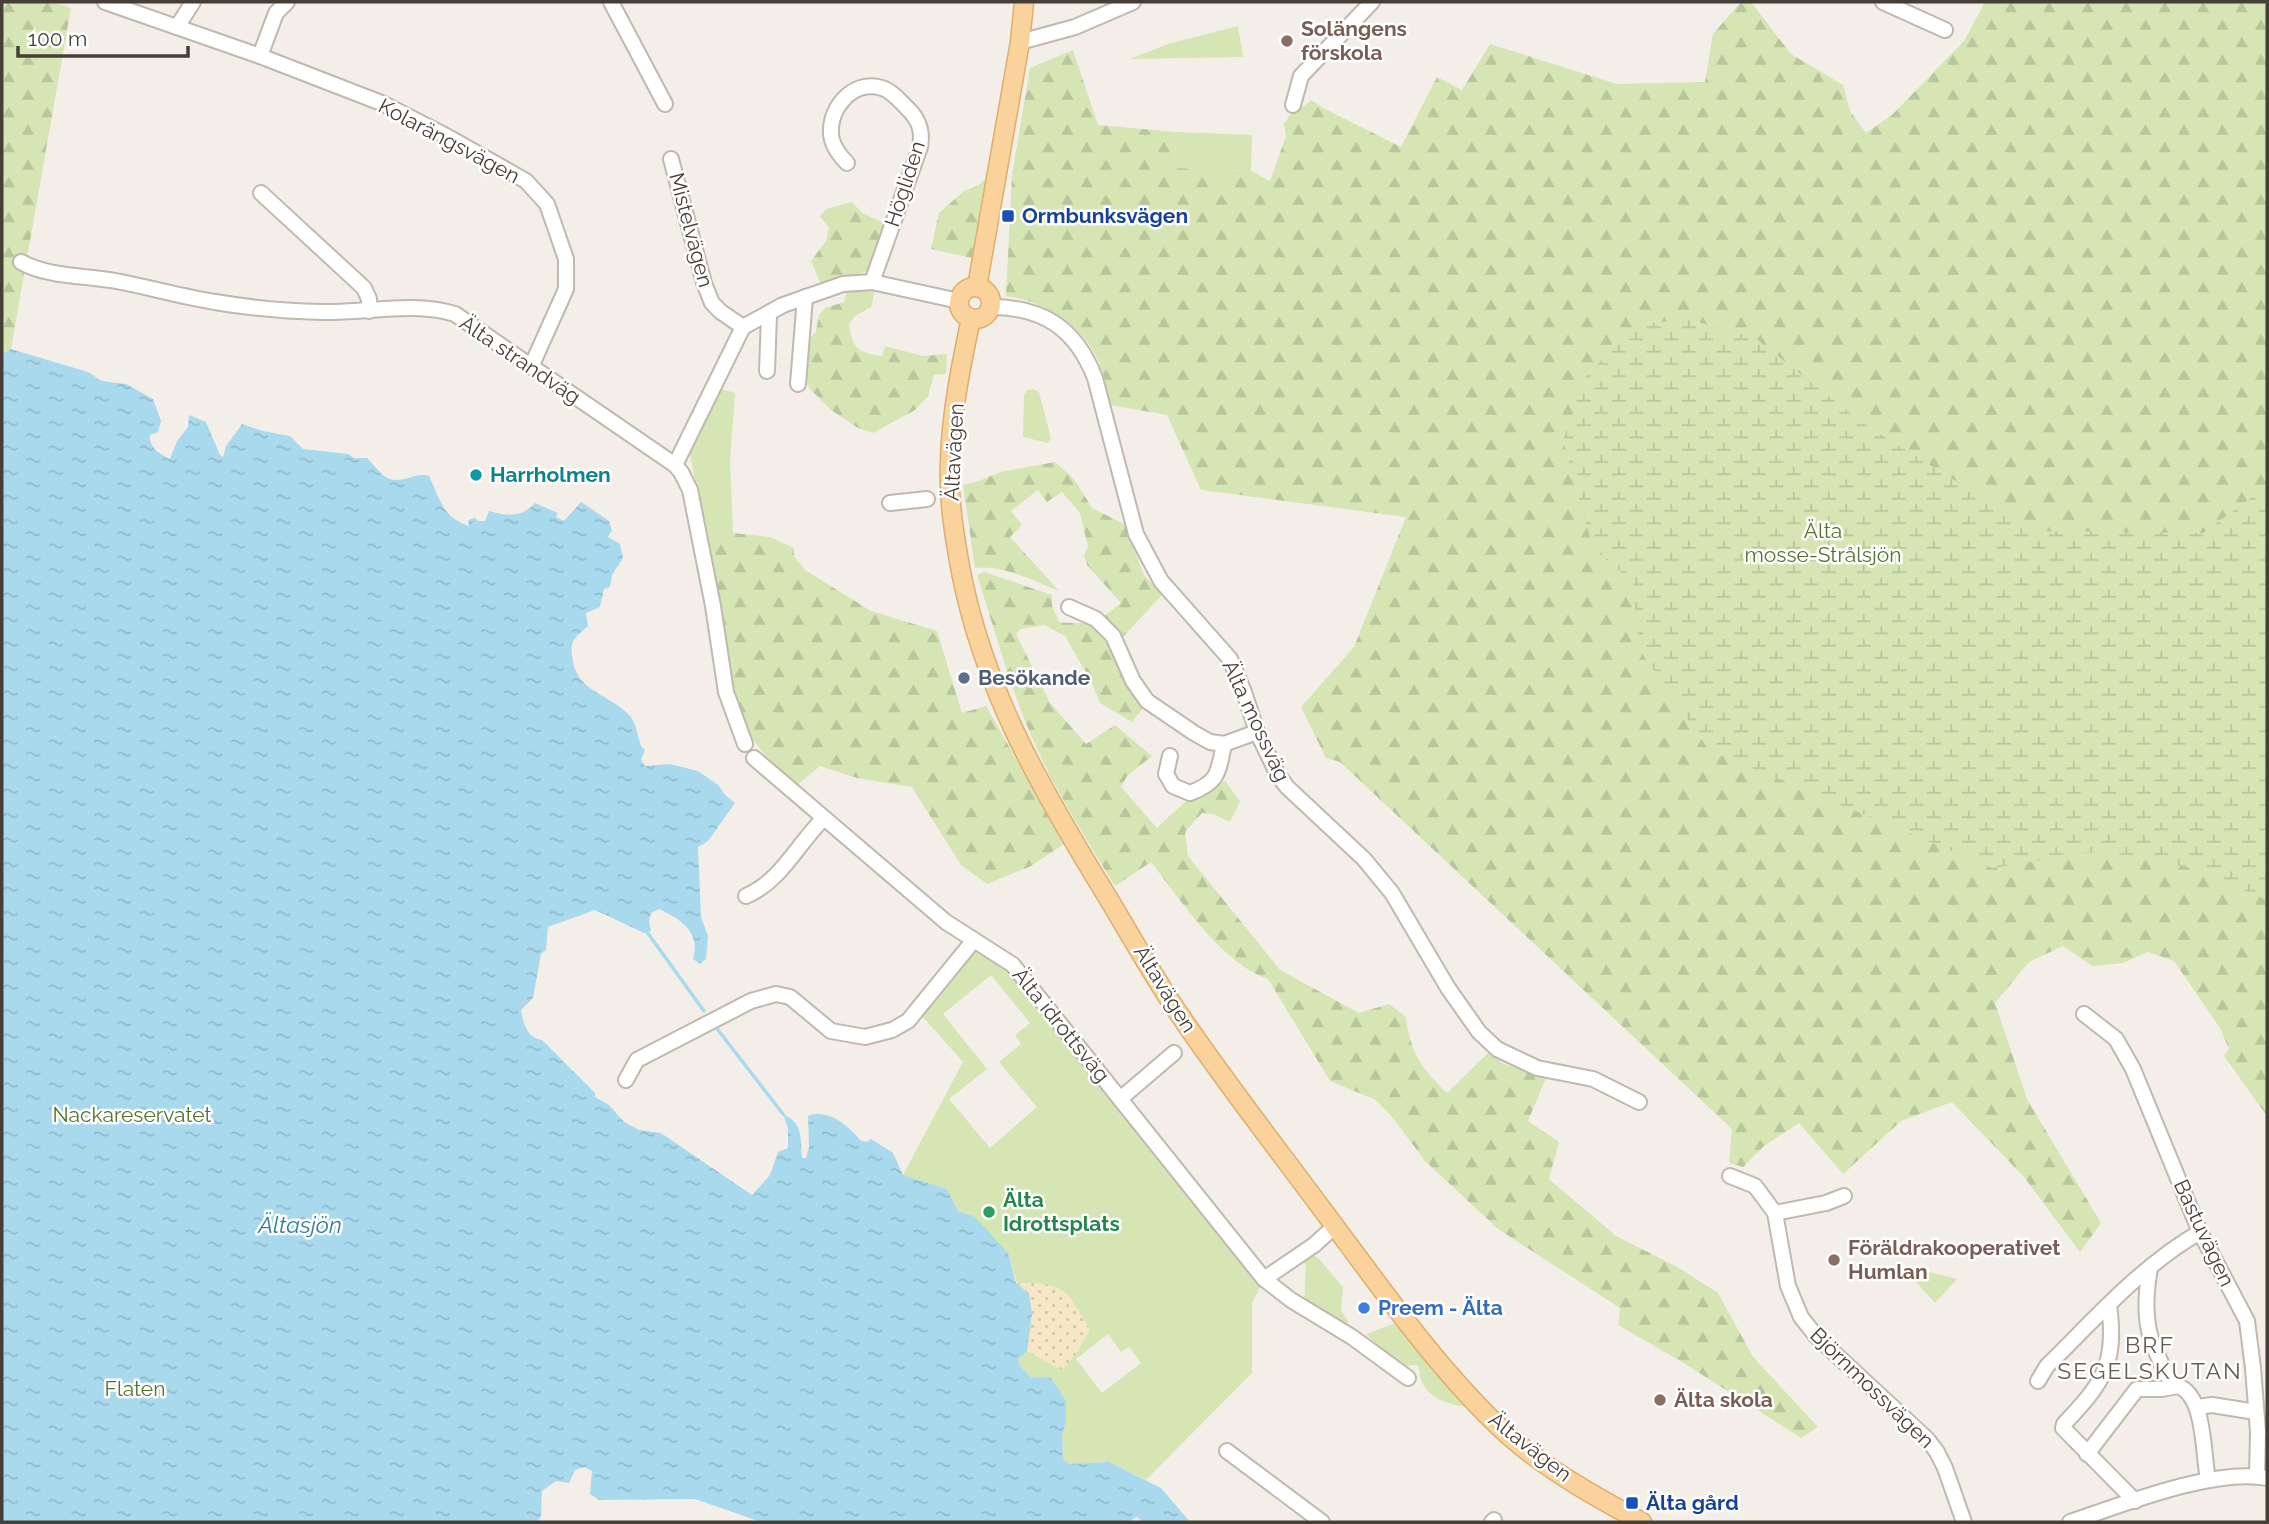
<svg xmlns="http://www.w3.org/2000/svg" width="2269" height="1524" font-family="Raleway,sans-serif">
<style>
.green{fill:#d5e5b3;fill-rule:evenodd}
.forest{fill:url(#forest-firs)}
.wetland{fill:url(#wetland-marsh)}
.sand{fill:url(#sand-dots)}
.water{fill:url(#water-ripples)}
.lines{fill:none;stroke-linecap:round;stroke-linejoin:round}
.stream{stroke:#a8d9ed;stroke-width:3.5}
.minor-casing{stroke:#c1b8ae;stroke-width:18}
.major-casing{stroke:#deae6c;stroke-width:21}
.minor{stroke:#fff;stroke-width:14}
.major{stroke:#f9d39b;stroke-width:18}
.education-dot{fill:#8d6e63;stroke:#fff;stroke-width:2.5}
.transit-dot{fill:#1a4fb4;stroke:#fff;stroke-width:2.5}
.culture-dot{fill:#0f9aa8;stroke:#fff;stroke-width:2.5}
.service-dot{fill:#5c6f8a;stroke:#fff;stroke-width:2.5}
.leisure-dot{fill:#2e9e5b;stroke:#fff;stroke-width:2.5}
.shop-dot{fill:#3f7fe0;stroke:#fff;stroke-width:2.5}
.labels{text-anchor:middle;stroke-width:5;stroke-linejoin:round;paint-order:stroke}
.education-label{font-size:21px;font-weight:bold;fill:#785e54;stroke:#fff;text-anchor:start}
.street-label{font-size:21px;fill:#463f37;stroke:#fff}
.transit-label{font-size:21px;font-weight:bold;fill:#164399;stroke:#fff;text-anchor:start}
.culture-label{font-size:21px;font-weight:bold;fill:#0d838f;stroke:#fff;text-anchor:start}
.park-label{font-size:21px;fill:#51752d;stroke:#fff}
.service-label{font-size:21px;font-weight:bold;fill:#4e5e75;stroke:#fff;text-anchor:start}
.leisure-label{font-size:21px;font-weight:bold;fill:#27864d;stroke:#fff;text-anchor:start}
.shop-label{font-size:21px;font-weight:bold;fill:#366cbe;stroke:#fff;text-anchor:start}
.water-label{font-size:23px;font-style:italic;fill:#317d9d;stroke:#fff}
.neighbourhood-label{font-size:23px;letter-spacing:2px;fill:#695b4f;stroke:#fff}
</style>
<defs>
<pattern id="forest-firs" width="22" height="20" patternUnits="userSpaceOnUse" patternTransform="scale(1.75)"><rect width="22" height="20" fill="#d5e5b3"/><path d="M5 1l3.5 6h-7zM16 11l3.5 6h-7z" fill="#b8c69b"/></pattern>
<pattern id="wetland-marsh" width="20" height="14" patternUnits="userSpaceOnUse" patternTransform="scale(1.75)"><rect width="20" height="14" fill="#d5e5b3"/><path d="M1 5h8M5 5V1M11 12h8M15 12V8" fill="none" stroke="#b8c69b"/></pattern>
<pattern id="sand-dots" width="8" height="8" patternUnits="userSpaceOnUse" patternTransform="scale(1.75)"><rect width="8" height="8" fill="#f5e6c6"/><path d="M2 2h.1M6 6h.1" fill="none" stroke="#d3c6ab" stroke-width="1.8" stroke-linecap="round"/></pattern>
<pattern id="water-ripples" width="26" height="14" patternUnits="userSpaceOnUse" patternTransform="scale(1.75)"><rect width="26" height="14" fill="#a8d9ed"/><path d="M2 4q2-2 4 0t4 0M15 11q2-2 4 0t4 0" fill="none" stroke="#92bbcc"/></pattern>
</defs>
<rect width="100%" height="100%" fill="#f3efe8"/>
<g class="green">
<path d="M 1238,26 L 1243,57 L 1130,59 L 1168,44 Z"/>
<path d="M 1176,132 L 1252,135 L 1251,171 L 1175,168 Z"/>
<path d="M 721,389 L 735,393 L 730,460 L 733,533 L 706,538 L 690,454 Z"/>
<path d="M 1033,389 L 1039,392 L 1040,396 L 1051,438 L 1048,443 L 1023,437 L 1024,395 L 1027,390 Z"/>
<path d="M 982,944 L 1005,959 L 1264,1279 L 1252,1303 L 1252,1373 L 1146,1480 L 1109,1462 L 1070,1464 L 1063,1460 L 1062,1436 L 1066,1421 L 1032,1378 L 1019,1366 L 1017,1283 L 1008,1253 L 965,1213 L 958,1211 L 947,1189 L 903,1175 L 963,1062 L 921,1015 ZM 991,975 L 1030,1023 L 1015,1035 L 1021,1044 L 999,1062 L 1037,1107 L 990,1148 L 949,1099 L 987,1069 L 943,1014 ZM 1108,1334 L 1121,1352 L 1129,1347 L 1141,1363 L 1102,1393 L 1076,1359 Z"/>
<path d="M 1312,1254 L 1319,1259 L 1343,1287 L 1341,1311 L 1348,1321 L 1345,1326 L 1304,1302 L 1306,1265 L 1302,1260 Z"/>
<path d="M 1922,1270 L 1957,1279 L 1935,1303 L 1913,1279 Z"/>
<path d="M 1398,1322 L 1468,1407 C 1451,1405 1429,1399 1422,1382 C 1419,1375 1421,1372 1417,1365 L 1399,1366 L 1366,1334 Z"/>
</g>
<g class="forest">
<path d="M 2,2 L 53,2 L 71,8 L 11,349 L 2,354 Z"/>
<path d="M 1741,2 L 1751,2 L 1791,54 L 1843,85 L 1850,111 L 1866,133 L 1892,115 L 1964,41 L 1985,2 L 2267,2 L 2267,1116 L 2224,1056 L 2229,1049 L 2220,1028 L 2174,961 L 2148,952 L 2123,963 L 2092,966 L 2063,946 L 2029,962 L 1995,1003 L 2027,1099 L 2101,1223 L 2080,1252 L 2024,1177 L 1952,1102 L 1901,1121 L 1843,1174 L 1799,1123 L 1764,1146 L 1743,1167 L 1729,1163 L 1732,1129 L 1340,762 L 1326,758 L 1301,707 L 1354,647 L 1406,517 L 1201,490 L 1167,415 L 1110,405 C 1106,390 1104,372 1097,358 C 1080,323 1043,301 1006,296 L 1012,175 L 1030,68 L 1073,50 L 1098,125 L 1176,132 L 1175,168 L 1251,171 L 1270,181 L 1286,136 L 1284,124 L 1292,112 L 1297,112 L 1311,100 L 1325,109 L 1401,147 L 1437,77 L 1462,90 L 1490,44 L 1617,84 L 1705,82 L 1713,34 Z"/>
<path d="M 992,174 L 977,259 L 931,249 L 939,213 L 964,191 L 977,186 Z"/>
<path d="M 852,202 L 862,213 L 887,224 L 873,265 L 867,271 L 822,287 L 811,261 L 826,241 L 829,228 L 820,216 L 826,209 Z"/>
<path d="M 856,288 L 875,291 L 871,307 L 855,316 L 849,324 C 853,349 856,352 882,356 L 885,346 L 923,356 L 947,354 L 946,374 L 934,375 L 928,396 L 915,410 L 873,433 L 858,428 L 831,410 L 810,389 L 805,378 L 808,341 L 816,331 L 819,315 L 825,308 L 844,302 L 847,290 Z"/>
<path d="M 1055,462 L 1074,479 L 1092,508 L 1124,524 L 1144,575 L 1162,595 L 1121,639 L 1102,618 L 1121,603 L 1087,565 L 1084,555 L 1088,547 L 1080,513 L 1062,492 L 1047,502 L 1038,490 L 1011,511 L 1022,525 L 1010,537 L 1059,591 C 1033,581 1003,564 975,568 L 963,485 L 979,481 L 1000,472 Z"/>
<path d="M 733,533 L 770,537 L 794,548 L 794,556 L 805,570 L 871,611 L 937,631 L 962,713 L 986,706 L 1064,844 L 1031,866 L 987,884 L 961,865 L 912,787 L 857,778 L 820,766 L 796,786 L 765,755 L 743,727 L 731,702 L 706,538 Z"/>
<path d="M 984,572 L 1052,595 L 1052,606 L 1059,622 C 1069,624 1084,621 1092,626 C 1110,635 1134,688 1144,707 L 1132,722 L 1100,703 L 1092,683 L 1065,636 L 1044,625 L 1021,629 L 1016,634 L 1050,703 L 1086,744 L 1115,725 L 1152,756 L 1127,776 L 1121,787 L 1157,828 L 1186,801 L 1207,792 L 1225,781 L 1240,801 L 1230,822 L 1213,814 L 1202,813 L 1185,832 L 1188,856 L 1280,970 L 1359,1013 L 1389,1004 L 1406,1017 C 1410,1052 1422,1069 1447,1093 L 1489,1052 L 1502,1063 L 1546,1078 L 1528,1121 L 1559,1142 L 1549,1179 L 1616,1236 L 1679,1268 L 1718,1293 L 1753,1357 L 1818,1427 L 1801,1438 L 1682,1362 L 1618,1325 L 1620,1308 L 1498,1229 L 1425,1161 L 1393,1118 L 1376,1100 L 1330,1081 L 1268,979 C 1222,964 1180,899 1151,862 L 1115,886 C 1088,842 1060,798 1038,751 C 1012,695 996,634 977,575 Z"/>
</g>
<path class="wetland" d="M 1688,319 L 1755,338 L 1864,424 L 2036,531 L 2203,533 L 2267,486 L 2267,900 L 2192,868 L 2101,851 L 1992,868 L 1709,750 L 1639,649 L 1633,582 L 1593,548 L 1563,441 L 1583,380 L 1634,325 Z"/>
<path class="sand" d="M 1017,1283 C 1065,1282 1067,1289 1090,1330 L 1076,1354 L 1062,1370 L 1027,1351 L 1032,1313 L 1029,1294 Z"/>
<path class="water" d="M 11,349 L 88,372 L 102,381 L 126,384 L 153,399 L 161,421 L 158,432 L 150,435 C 149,448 160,454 170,459 L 177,441 L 188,427 L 189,415 L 206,422 L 220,455 L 223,457 L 226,446 L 242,424 L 263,431 L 290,436 L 303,449 L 348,454 L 354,458 L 367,458 C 384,476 386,485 412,477 C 419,475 422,474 429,476 C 440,499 443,518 469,526 L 468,520 L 475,518 L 478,521 L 485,521 L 489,511 C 506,516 522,518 535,503 L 558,513 L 556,517 L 564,521 L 581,502 L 609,521 L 612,530 L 608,537 L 620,544 L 623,558 L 612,575 L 610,587 L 604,589 L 600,607 L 586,613 L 588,626 C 573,639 569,641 573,662 C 579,693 612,695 630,716 C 636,723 638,737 641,746 L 645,750 L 641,760 L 645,766 L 670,764 L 698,771 L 718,785 L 725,795 L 735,803 L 708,841 L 698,847 L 701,917 L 708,936 L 706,959 L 700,964 L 693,959 C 701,931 680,919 659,909 L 651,913 L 649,922 L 651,931 L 644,933 L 595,910 L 548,927 L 546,950 L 541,954 L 533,998 L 521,1010 C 523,1023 527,1038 542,1040 L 595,1093 L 595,1097 L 609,1105 L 624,1122 L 639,1130 L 661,1133 L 752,1195 L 770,1175 L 778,1152 L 788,1148 L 788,1128 L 783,1114 C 804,1124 800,1138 802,1158 L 806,1158 L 809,1147 L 808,1116 C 828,1108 849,1126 861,1141 L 867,1142 L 871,1139 L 893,1153 L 903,1175 L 947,1189 L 958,1211 L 975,1217 L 1008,1253 L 1016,1283 L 1029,1294 L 1032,1313 L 1027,1351 L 1018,1359 L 1020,1366 L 1032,1378 L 1050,1377 L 1066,1401 L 1066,1421 L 1062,1436 L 1063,1460 L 1070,1464 L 1109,1462 L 1161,1488 L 1190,1522 L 1143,1522 L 1137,1517 L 1127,1522 L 761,1522 L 695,1499 L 599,1500 L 590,1494 L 592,1471 L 584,1467 L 575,1470 L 569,1483 L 556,1481 L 542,1491 L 541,1517 L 536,1522 L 2,1522 L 2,354 Z"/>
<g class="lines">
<g class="stream">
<path d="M 647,932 L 704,1011"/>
<path d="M 718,1030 L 783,1114"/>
</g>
<defs>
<g id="minor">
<path d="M 105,2 L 260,56 L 276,13 L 287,2"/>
<path d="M 611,2 L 665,104"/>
<path d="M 1883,2 L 1945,30"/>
<path d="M 177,27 L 193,2"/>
<path d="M 1020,42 L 1075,27 L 1133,2"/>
<path d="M 260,56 L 384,104 L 450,138 L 526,181 L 547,204 L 566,259 L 566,289 L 531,367"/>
<path d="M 1293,105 L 1301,76 L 1372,2"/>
<path d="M 671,159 L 704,283 L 712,303 L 721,312 L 743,327"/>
<path d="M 847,163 C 840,156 835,150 832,140 C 825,112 852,78 882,88 C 892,91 900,101 907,108 C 919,119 923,131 920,147 L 872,282"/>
<path d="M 261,193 L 364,288 L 369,299 L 369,311"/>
<path d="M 21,262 C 50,278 89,275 121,282 C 152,288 183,297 215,302 C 250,308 286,311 322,312 C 366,313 413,301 455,314 L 675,465 L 681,472 L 690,490 L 713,606 L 726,692 L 745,744"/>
<path d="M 991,307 C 1044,307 1076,329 1095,378 L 1136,534 L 1161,581 L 1230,659 L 1244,692 L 1257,732 L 1278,775 L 1287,787 L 1364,859 L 1392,893 L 1448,988 L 1479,1032 L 1497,1049 L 1537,1068 L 1593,1079 L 1639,1102"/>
<path d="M 767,371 L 769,315"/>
<path d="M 798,384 L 805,297"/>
<path d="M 675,465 L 743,327 L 783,305 L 843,284 L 872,282 L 959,301"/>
<path d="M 890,503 L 927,499"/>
<path d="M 1069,607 L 1096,619 L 1113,636 L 1133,681 L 1147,701 L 1194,733 L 1210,742 L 1224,744 L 1257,732"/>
<path d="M 1170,756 L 1166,774 L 1173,786 L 1190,793 C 1219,782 1218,773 1224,744"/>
<path d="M 754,758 L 946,922 L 1013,965 L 1264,1279 L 1314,1245 L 1335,1226"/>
<path d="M 746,896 C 781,881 797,845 823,819"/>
<path d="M 2084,1014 L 2116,1039 L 2133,1069 L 2200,1232 L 2247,1321 L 2253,1368 L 2258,1432 L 2257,1476"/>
<path d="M 626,1080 L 637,1060 L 751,1001 L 776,994 L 790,997 L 831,1031 L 865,1037 L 892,1030 L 908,1021 L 974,940"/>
<path d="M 1120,1099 L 1174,1053"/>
<path d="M 1730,1176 L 1755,1186 L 1775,1213 L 1788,1286 L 1801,1317 L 1816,1336 L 1927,1439 L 1937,1452 L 1945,1468 L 1964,1522"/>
<path d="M 1775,1213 L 1826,1203 L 1844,1196"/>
<path d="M 2150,1268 C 2141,1320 2148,1341 2173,1386"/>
<path d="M 1264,1279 L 1291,1300 L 1352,1337 L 1408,1378"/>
<path d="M 2109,1305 C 2117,1364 2103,1383 2064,1424 L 2063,1428 L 2135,1501"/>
<path d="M 2038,1381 L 2047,1366 C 2095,1319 2141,1266 2200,1232"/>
<path d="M 2198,1407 L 2212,1405 L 2256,1412"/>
<path d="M 1227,1451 L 1322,1522"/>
<path d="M 2087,1454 L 2137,1389 L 2162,1389 L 2178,1386 C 2204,1395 2203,1449 2207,1473"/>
<path d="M 1492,1522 L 1494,1520"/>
<path d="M 2070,1522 C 2122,1505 2213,1468 2267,1478"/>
</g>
<g id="major">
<circle cx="975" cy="303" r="16"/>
<path d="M 977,287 L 1020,42 L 1024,2"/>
<path d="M 971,318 C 961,366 951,414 950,462 C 948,500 955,540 962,577 C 985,689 1036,779 1094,875 C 1121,918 1145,963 1173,1005 C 1219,1074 1270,1139 1319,1205 C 1376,1281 1438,1371 1508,1435 C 1547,1470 1596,1497 1642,1522"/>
</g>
</defs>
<use href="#minor" class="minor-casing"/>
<use href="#major" class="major-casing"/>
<use href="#minor" class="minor"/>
<use href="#major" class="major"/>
</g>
<g class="education-dot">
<circle cx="1287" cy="41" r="7"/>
<circle cx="1834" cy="1260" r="7"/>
<circle cx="1660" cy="1400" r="7"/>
</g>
<g class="transit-dot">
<rect x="1001" y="209" width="14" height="14" rx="3.5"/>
<rect x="1625" y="1496" width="14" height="14" rx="3.5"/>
</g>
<circle class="culture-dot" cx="476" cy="475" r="7"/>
<circle class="service-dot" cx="964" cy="678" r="7"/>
<circle class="leisure-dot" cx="989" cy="1212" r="7"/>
<circle class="shop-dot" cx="1364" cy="1308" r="7"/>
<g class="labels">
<g class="education-label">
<text x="1301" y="36">Solängens<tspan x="1301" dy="24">förskola</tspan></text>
<text x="1848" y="1255">Föräldrakooperativet<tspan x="1848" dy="24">Humlan</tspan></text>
<text x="1674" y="1407">Älta skola</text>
</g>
<g class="street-label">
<text transform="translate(449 141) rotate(28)" y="7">Kolarängsvägen</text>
<text transform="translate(905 184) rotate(-72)" y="7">Högliden</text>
<text transform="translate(691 230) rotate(75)" y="7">Mistelvägen</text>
<text transform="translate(520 360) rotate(34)" y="7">Älta strandväg</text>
<text transform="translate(954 452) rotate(-87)" y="7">Ältavägen</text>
<text transform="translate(1256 721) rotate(65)" y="7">Älta mossväg</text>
<text transform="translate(1165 989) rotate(58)" y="7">Ältavägen</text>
<text transform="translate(1061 1025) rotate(51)" y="7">Älta idrottsväg</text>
<text transform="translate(2204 1233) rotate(65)" y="7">Bastuvägen</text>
<text transform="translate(1872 1388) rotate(44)" y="7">Björnmossvägen</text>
<text transform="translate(1530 1447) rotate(38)" y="7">Ältavägen</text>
</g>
<g class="transit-label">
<text x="1022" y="223">Ormbunksvägen</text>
<text x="1646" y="1510">Älta gård</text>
</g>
<g class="culture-label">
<text x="490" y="482">Harrholmen</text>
</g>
<g class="park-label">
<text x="1823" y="538">Älta<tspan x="1823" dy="24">mosse-Strålsjön</tspan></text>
<text x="132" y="1122">Nackareservatet</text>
<text x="135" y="1396">Flaten</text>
</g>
<g class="service-label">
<text x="978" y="685">Besökande</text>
</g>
<g class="leisure-label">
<text x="1003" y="1207">Älta<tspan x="1003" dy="24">Idrottsplats</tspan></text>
</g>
<g class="shop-label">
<text x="1378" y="1315">Preem - Älta</text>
</g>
<g class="water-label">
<text x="300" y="1233">Ältasjön</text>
</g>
<g class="neighbourhood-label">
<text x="2150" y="1353">BRF<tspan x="2150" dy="26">SEGELSKUTAN</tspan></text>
</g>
</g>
<rect width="2269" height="1524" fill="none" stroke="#463f37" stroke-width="7"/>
<path d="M18 46v10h170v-10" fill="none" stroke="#463f37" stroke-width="3.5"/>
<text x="28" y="46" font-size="21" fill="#463f37" stroke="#ffffff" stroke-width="5" paint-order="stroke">100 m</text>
</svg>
